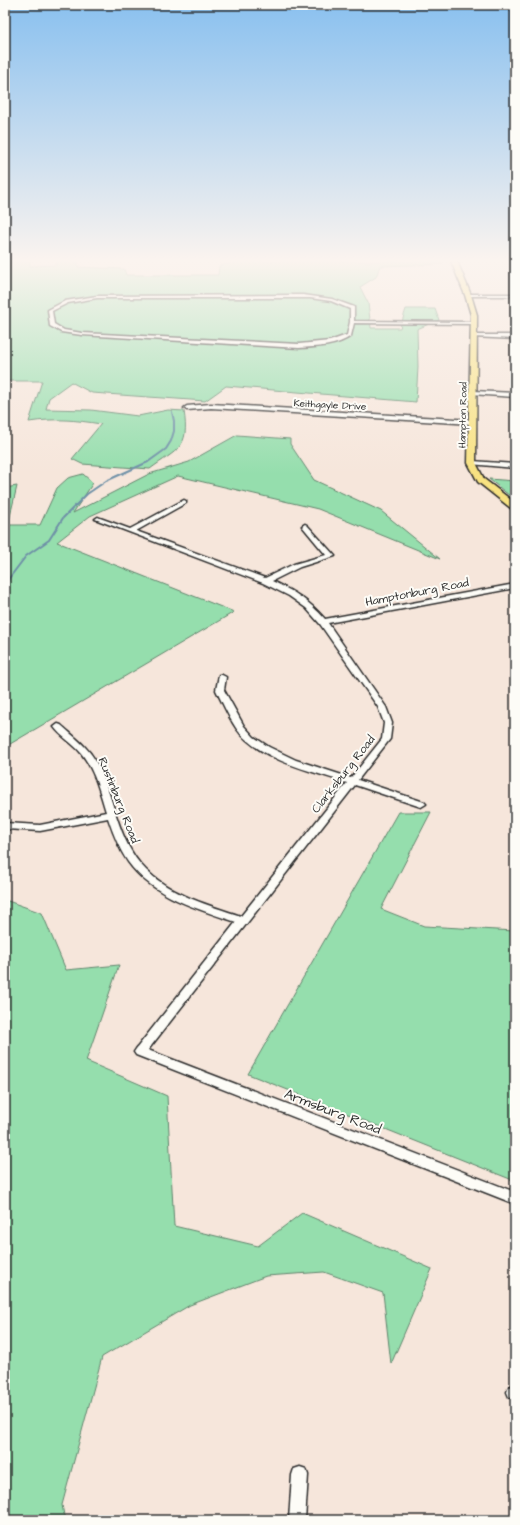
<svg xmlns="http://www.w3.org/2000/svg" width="520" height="1525" font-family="'Architects Daughter',sans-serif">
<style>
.green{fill:#95dead;stroke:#60846c}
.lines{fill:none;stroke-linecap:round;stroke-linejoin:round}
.stream-far1{stroke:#6e90a7;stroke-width:2}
.stream{stroke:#6e90a7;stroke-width:3}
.minor-casing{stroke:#2b2b2b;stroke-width:3}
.major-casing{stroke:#2b2b2b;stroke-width:3}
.minor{fill:#fdfcf7;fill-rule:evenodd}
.major{fill:#f8e281;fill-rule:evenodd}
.labels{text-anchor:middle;stroke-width:4;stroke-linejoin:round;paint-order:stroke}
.far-street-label{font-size:10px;fill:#2b2b2b;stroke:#fdfcf7}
.street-label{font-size:12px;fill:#2b2b2b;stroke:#fdfcf7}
.near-street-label{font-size:14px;fill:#2b2b2b;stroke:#fdfcf7}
</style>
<rect width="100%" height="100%" fill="#f6e6db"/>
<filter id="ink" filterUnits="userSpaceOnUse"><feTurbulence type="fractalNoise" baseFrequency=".025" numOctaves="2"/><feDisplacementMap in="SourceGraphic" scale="8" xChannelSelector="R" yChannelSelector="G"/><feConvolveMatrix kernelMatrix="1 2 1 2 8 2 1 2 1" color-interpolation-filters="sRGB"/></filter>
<g filter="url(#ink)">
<g class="green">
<path d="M 10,261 L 30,261 L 30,266 L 56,265 L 56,261 L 78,261 L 78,267 L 124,269 L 126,275 L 218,275 L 219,266 L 239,261 L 441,261 L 443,264 L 380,266 L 376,277 L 360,287 L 368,303 L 371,328 L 400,328 L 406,309 L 435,309 L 439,320 L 417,329 L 418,367 L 416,402 L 226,386 L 205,401 L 92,393 L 71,382 L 49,398 L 46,409 L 91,410 L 138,416 L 168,410 L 184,411 C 190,449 177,449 150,469 L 82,464 L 72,459 L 101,424 C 76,420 54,418 29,422 L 42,381 L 5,381 L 5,271 L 10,270 L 8,266 L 5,266 L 5,263 L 10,263 Z"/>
<path d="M 237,435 L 290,439 L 290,444 L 314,480 L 381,511 L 440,559 L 318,509 L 178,476 L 90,516 L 57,542 L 234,612 L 5,747 L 5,488 L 17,486 L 8,525 L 40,525 L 57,488 L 68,478 L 83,474 L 93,483 L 73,513 L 149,474 L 189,462 Z"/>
<path d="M 489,479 L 515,481 L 515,500 Z"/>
<path d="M 398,812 L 431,812 L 381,909 L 424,926 L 515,931 L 515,1181 L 248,1074 Z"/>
<path d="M 5,900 L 42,913 L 66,970 L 119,965 L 86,1061 L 167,1096 L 174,1226 L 258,1246 L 302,1213 L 432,1269 L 391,1364 L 383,1293 L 324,1272 L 266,1276 L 190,1305 L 102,1357 L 62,1505 L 65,1520 L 5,1520 Z"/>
</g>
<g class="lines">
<path class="stream-far1" d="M 7,581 L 26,556 L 49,540 L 63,518 L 87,494 L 106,481 L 148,462 L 166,449 L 171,441 L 174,431 L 174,421 L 172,412"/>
<path class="stream" d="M 5,583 L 8,580"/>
<defs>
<g id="minor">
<path d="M 468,294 L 515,294 L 515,296 L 466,296 Z"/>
<path d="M 303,295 L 332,299 L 354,307 L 354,321 L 474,322 L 476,323 L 474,324 L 354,323 L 351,336 C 338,346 316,347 299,348 L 82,335 L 61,332 L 50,326 L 48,310 L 65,301 L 97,296 ZM 97,298 L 310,298 L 331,301 L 350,309 L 350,322 L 347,335 L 330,341 L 299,344 L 82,333 L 64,330 L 54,324 L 52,311 L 68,303 Z"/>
<path d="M 474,335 L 515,335 L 515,339 L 472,337 L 472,335 Z"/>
<path d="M 473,391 L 515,393 L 515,397 L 471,394 L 470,393 Z"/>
<path d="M 211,404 L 472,420 L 475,422 L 472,424 L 211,408 L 187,410 L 184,408 L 187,406 Z"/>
<path d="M 472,461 L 515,464 L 515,468 L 470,464 L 469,463 Z"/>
<path d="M 184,500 L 186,501 L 186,503 L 136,531 L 265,578 L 294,564 L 326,555 L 302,526 L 305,524 L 307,525 L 335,556 L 300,567 L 272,581 C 295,592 308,600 325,619 L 515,584 L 515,588 L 328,623 L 386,707 L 392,723 L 390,739 L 358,780 L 424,802 L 426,804 L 421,807 L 355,785 L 148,1050 L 515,1192 L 515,1204 L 136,1055 L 134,1052 L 136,1049 L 236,922 C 198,909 153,897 128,862 C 119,849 113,833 108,818 L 40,831 L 5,829 L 5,823 L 40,825 L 106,812 C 100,792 94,769 81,753 C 73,743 61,737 54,727 L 58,724 L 61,725 C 73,736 87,746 95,760 C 115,795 116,841 146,870 C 171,895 208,905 241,916 L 347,783 C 312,771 258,760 236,728 C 228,716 222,702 216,690 L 219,675 L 222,675 L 226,677 L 224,690 L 244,726 L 254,737 L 269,747 L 296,760 L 351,778 L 382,739 L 384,723 L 378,707 L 320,624 L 306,608 L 289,596 L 263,583 L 95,519 L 98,517 L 100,518 L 130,529 Z"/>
<path d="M 514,1385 L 515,1385 L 515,1399 L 509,1397 L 507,1392 L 509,1387 Z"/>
<path d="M 300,1467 L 306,1469 L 308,1475 L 305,1520 L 289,1520 L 292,1475 L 294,1469 Z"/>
</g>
<path id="major" d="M 451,261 L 457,261 L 471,295 L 477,315 L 476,463 L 484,479 L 515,503 L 515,510 L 512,509 L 478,482 L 468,463 L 471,315 L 465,295 Z"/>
</defs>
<use href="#minor" class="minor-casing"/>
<use href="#major" class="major-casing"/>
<use href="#minor" class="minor"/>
<use href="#major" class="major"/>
</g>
</g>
<linearGradient id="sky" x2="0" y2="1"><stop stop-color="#89c0ef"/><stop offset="0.55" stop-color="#fbf4ef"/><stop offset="1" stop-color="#fbf4ef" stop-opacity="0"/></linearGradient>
<rect width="520" height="474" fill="url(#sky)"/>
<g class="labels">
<g class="far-street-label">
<text transform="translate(330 404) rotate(3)" y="4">Keithgayle Drive</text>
<text transform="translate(462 415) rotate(-89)" y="4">Hampton Road</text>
</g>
<g class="street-label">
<text transform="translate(417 592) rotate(-11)" y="4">Hamptonburg Road</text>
<text transform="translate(343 774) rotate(-52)" y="4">Clarksburg Road</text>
<text transform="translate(119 800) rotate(68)" y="4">Rustinburg Road</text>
</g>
<g class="near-street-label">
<text transform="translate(333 1111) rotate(21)" y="5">Armsburg Road</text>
</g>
</g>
<rect width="520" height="1525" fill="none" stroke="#fdfcf7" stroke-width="20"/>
<rect x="10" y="10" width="500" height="1505" fill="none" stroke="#2b2b2b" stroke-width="1.5" filter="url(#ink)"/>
</svg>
